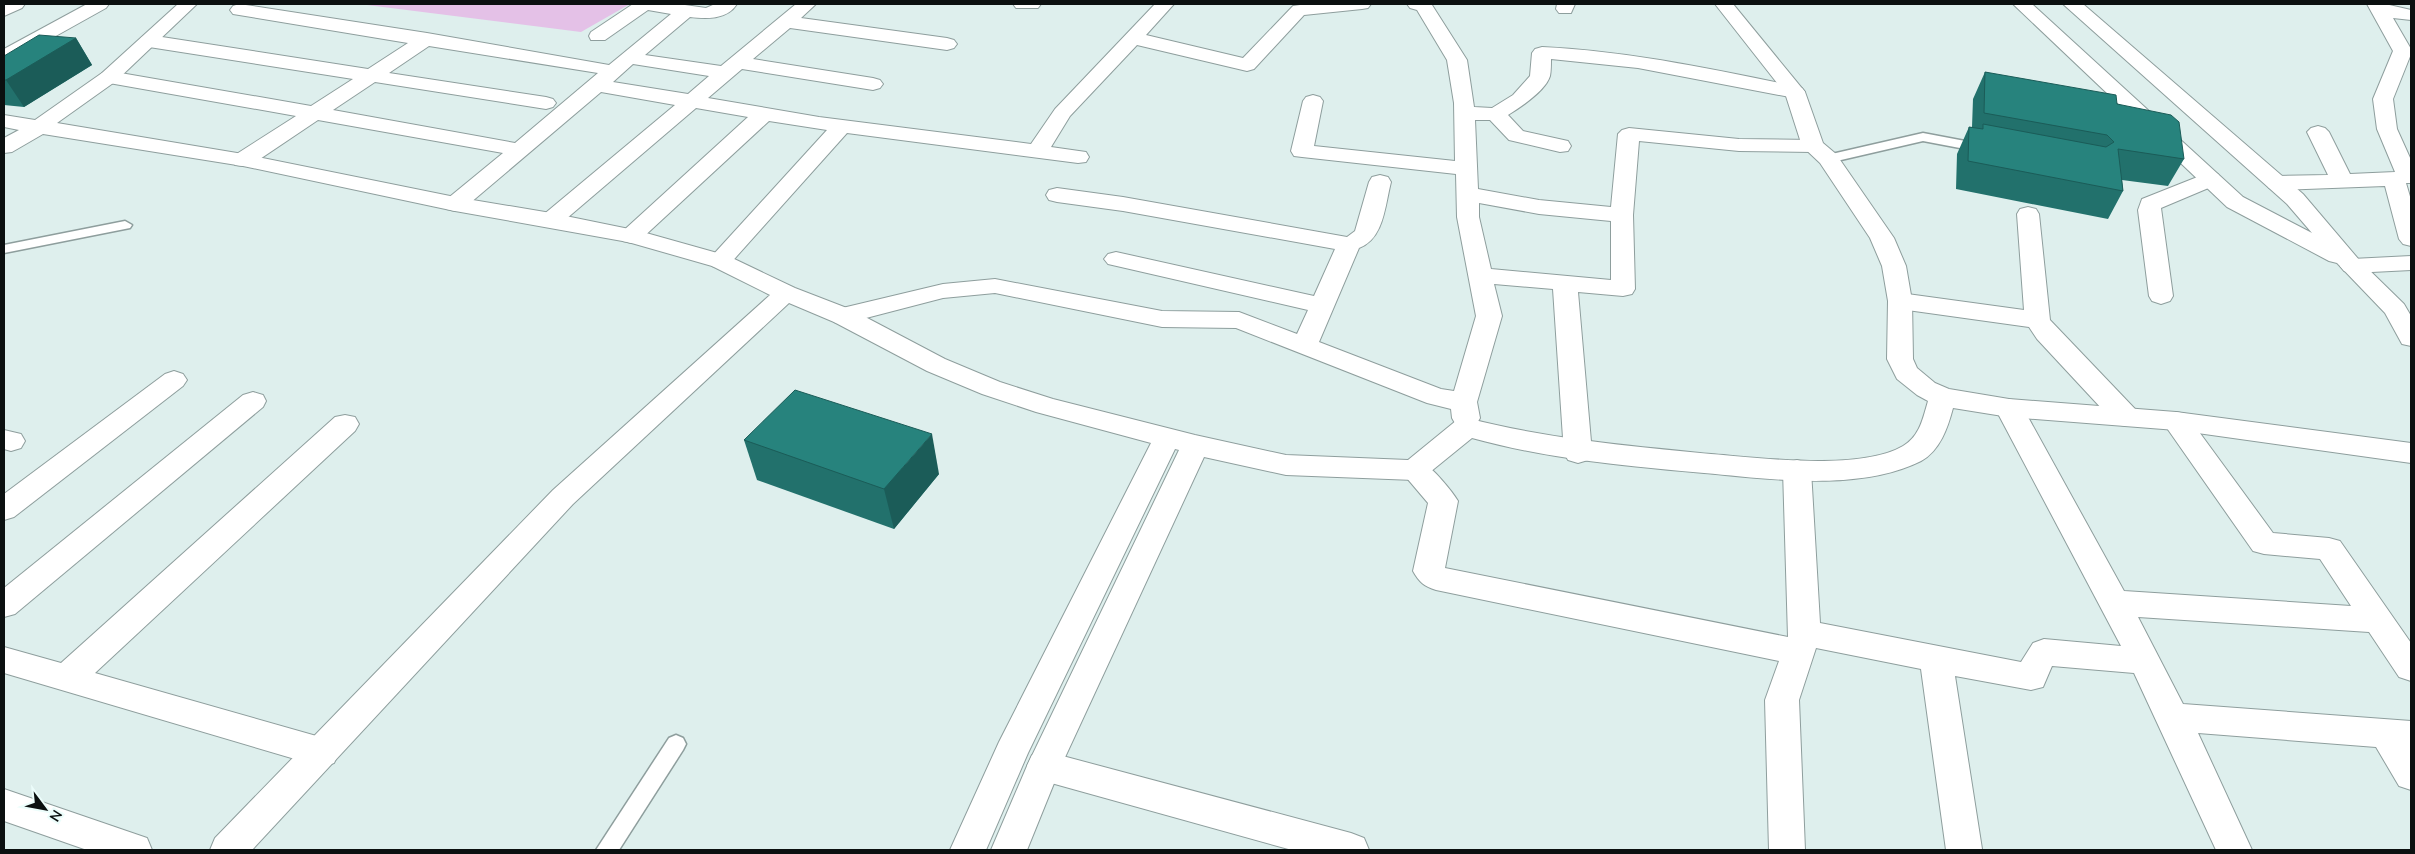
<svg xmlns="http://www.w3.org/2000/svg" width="2415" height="854" font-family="Mulish,sans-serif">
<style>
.green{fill:#e4c1e7}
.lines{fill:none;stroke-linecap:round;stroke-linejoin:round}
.lane-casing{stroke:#8e9e9d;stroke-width:3}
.street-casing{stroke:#8e9e9d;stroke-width:2}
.secondary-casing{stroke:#8e9e9d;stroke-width:2}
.lane{fill:#fff;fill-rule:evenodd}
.street{fill:#fff;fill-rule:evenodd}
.secondary{fill:#fff;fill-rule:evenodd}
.wall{fill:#22716c}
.shaded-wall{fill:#1b5c58}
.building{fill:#27837d;stroke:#1b5c58}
</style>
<rect width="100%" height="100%" fill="#deefed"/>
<path class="green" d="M 359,4 L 630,4 L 581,32 Z"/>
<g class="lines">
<defs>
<g id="lane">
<path d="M 1923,133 L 1981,144 L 1987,148 L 1981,152 L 1923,141 L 1828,163 L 1822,159 L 1823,156 Z"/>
<path d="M 125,221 L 132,225 L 130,228 L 4,253 L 4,245 Z"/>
<path d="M 676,735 L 683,738 L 686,744 L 683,750 L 619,850 L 596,850 L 669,738 Z"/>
</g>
<g id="street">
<path d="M 4,4 L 25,4 L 22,8 L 4,16 Z"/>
<path d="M 87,4 L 109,4 L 106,8 L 11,61 L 4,63 L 4,49 Z"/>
<path d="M 239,4 L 427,33 L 609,65 L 671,14 L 648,10 L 605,40 L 591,40 L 589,36 L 591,32 L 633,4 L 678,4 L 706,8 L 715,4 L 737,4 C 727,20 706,19 690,17 L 645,55 L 721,66 L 796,4 L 816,4 L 801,18 L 947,38 L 954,40 L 957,44 L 954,48 L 947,50 L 790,28 L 753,59 L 873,78 L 880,80 L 883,84 L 880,88 L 873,90 L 742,69 L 708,98 L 819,117 L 1031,144 L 1055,109 L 1155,4 L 1174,4 L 1146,35 L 1243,58 L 1293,6 L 1307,4 L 1371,4 L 1368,8 L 1362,9 L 1304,15 L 1254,69 L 1247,71 L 1137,45 L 1070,116 L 1051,147 L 1086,152 L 1089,157 L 1086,162 L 1078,163 L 847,133 L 728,266 L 720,268 L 712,266 L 708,261 L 712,256 L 827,130 L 769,121 L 639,241 L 631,243 L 623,241 L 619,236 L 623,231 L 748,117 L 696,108 L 559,225 L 551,227 L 543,225 L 540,220 L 543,215 L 675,105 L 601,92 L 463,209 L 455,211 L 447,209 L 444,204 L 447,199 L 503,153 L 318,120 L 251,165 L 243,166 L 235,165 L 232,160 L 235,155 L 296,116 L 109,83 L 102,81 L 99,77 L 102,73 L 109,71 L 311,106 L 353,79 L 149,47 L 142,45 L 139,41 L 142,37 L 149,35 L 368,69 L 408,43 L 233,14 L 230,10 L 233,6 ZM 429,46 L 598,73 L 515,143 L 333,110 L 375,82 L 546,109 L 553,107 L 556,103 L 553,99 L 546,97 L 389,73 ZM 633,64 L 709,76 L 688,94 L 613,82 Z"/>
<path d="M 1013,4 L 1041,4 L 1038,8 L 1016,8 Z"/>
<path d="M 1407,4 L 1432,5 L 1467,60 L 1474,107 L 1492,108 L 1513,95 L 1530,76 L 1532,53 L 1535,49 L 1542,47 C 1628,51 1711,69 1795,86 L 1802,88 L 1805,92 L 1802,96 L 1795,98 L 1638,68 L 1551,59 C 1551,64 1551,71 1550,76 C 1546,90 1521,107 1508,115 L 1523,131 L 1568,141 L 1571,146 L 1568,151 L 1560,152 L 1509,140 L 1490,120 L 1475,120 L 1478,189 L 1539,200 L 1611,207 L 1618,134 L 1622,130 L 1629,128 L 1739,139 L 1813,140 L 1821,141 L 1824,146 L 1821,151 L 1813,152 L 1739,151 L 1639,141 L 1633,215 L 1635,289 L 1632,294 L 1623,296 L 1578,292 L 1592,453 L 1588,460 L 1578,463 L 1568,460 L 1564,453 L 1553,289 L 1494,284 L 1502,316 L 1477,402 L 1480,418 L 1476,425 L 1466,427 L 1456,425 L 1452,418 L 1451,409 L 1427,403 L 1236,328 L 1162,327 L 995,293 L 943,298 L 843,324 L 834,322 L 830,316 L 834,310 L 943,284 L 995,279 L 1162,311 L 1239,312 L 1297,334 L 1308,310 L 1108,264 L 1104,259 L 1108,254 L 1116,252 L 1314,296 L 1335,249 L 1123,211 L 1057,202 L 1049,200 L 1046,195 L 1049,190 L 1057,188 L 1123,197 L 1347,237 L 1355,231 L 1369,182 L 1372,177 L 1380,175 L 1388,177 L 1391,182 C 1385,205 1384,239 1359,248 L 1319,342 L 1441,389 L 1454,391 L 1476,316 L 1457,217 L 1456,174 L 1302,157 L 1294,156 L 1291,151 L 1303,101 L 1306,97 L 1313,95 L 1320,97 L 1323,101 L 1314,146 L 1455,161 L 1454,103 L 1447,60 L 1417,10 L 1410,8 ZM 1479,203 L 1539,214 L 1611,221 L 1611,280 L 1491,269 L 1479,217 Z"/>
<path d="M 1557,4 L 1575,4 L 1571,13 L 1559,13 L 1556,9 Z"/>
<path d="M 2367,4 L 2385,4 L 2411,10 L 2411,20 L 2393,18 L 2411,49 L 2411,54 L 2393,99 L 2397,129 L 2411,160 L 2411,183 L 2406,183 L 2411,200 L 2411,246 L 2403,244 L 2399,239 L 2385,186 L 2277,190 L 2269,188 L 2266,183 L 2269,178 L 2277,176 L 2328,175 L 2307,132 L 2311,128 L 2318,126 L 2325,128 L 2329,132 L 2350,174 L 2395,172 L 2377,129 L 2373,99 L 2393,51 Z"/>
<path d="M 2210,172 L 2218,174 L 2221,179 L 2218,184 L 2161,208 L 2173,296 L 2170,301 L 2161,304 L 2152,301 L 2149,296 L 2138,210 L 2142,199 Z"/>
<path d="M 2028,207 L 2036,209 L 2039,214 L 2050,320 L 2136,410 L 2140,417 L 2136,424 L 2126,426 L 2116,424 L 2037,339 L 2029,327 L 1900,309 L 1891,306 L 1888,301 L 1891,296 L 1900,293 L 2024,310 L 2017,214 L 2020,209 Z"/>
<path d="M 2411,256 L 2411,270 L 2352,273 L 2344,271 L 2340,266 L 2344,261 L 2352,259 Z"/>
<path d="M 174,371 L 183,374 L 187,380 L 183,386 L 14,517 L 4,520 L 4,494 L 165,374 Z"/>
<path d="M 253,392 L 263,395 L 266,401 L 263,407 L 15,614 L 4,617 L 4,588 L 243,395 Z"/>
<path d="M 2009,399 L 2019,402 L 2023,408 L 2124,591 L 2351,606 L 2320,559 L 2264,554 L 2253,551 L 2162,421 L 2166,414 L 2176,412 L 2186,414 L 2273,533 L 2329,538 L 2340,541 L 2411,643 L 2411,681 L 2399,677 L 2369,632 L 2138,617 L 2183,704 L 2411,721 L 2411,790 L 2399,786 L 2376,747 L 2198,733 L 2252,850 L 2216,850 L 2134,673 L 2052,666 L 2043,687 L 2031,690 L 1955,676 L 1982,849 L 1946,850 L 1921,669 L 1816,648 L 1799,700 L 1805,850 L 1769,850 L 1765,700 L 1779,661 L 1436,590 C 1424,586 1419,582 1413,571 L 1428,503 L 1400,470 L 1404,463 C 1411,461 1416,459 1423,463 C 1433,468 1452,491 1458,501 L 1445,568 L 1788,637 L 1783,470 L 1787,463 L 1797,460 L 1807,463 L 1811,470 L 1820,623 L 2021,662 L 2033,643 L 2044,639 L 2121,646 L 1995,408 L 1999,402 Z"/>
<path d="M 345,415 L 355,417 L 359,424 L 355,431 L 95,673 L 334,741 L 339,752 L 334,763 L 322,767 L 4,673 L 4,647 L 61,663 L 335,417 Z"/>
<path d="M 4,430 L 21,434 L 25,441 L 21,448 L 11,451 L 4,449 Z"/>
<path d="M 1044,751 L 1351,833 L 1364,838 L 1369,850 L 1292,850 L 1044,781 L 1032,777 L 1027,766 L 1032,755 Z"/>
<path d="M 4,789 L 147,838 L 152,850 L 87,850 L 4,821 Z"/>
</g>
<g id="secondary">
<path d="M 178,4 L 197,4 L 116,81 L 57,123 L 243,154 L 455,197 L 551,213 L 639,231 L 728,256 L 795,288 L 852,310 L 945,359 L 1000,382 L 1053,399 L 1195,435 L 1286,455 L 1408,460 L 1457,420 L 1467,418 C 1547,439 1629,446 1711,454 C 1760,458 1860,471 1903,446 C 1920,436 1923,418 1928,401 L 1917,395 L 1897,379 L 1887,359 L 1888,301 L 1882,266 L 1870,238 L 1820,163 L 1802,146 L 1785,93 L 1715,4 L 1733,4 L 1805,92 L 1823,143 L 1836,154 L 1894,238 L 1906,266 L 1912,301 L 1913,359 L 1917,368 L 1935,383 L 1949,389 L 2009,399 L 2176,412 L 2411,443 L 2411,463 L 2176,430 L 2009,417 L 1953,408 C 1948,427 1940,451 1921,461 C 1859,492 1770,479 1704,473 C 1625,466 1548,459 1472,438 L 1424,477 L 1414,480 L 1286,475 L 1204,457 L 1061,766 L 1027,850 L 991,850 L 1027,766 L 1179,450 L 1175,449 L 1028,753 L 986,850 L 950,850 L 999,742 L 1151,443 L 1036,412 L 982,394 L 927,371 L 834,322 L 789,303 L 573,504 L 252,850 L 210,850 L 215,838 L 553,490 L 770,295 L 712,266 L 628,242 L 455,211 L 243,166 L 43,134 L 12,152 L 4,153 L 4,138 L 19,130 L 4,127 L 4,115 L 35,120 L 102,73 Z"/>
<path d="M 2013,4 L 2032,4 L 2243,197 L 2312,233 L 2287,204 L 2063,4 L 2083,4 L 2303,194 L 2360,261 L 2404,304 L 2411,316 L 2411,346 L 2402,344 L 2385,313 L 2337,263 L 2329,261 L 2227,207 Z"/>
</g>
</defs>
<use href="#lane" class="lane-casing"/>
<use href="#street" class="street-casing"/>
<use href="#secondary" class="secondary-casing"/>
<use href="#lane" class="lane"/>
<use href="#street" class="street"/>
<use href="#secondary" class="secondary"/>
</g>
<g class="wall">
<path d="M 76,38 L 92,65 L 24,107 L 4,105 L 4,56 Z"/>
<path d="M 1985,72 L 2117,104 L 2184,159 L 2168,186 L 2122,180 L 2123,191 L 2108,219 L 1956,189 L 1957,154 L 1969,127 L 1972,127 L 1973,99 Z"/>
<path d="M 744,440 L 939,474 L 894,529 L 757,480 Z"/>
</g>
<g class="shaded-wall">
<path d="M 76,38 L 92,65 L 24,107 L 6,80 Z"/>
<path d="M 932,434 L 939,474 L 894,529 L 884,489 Z"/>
</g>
<g class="building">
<path d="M 39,35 L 76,38 L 6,80 L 4,80 L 4,56 Z"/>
<path d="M 1985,72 L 2116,95 L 2117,104 L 2171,115 L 2179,122 L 2184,159 L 2118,149 L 2123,191 L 1968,161 L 1969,127 L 1983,129 L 1983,124 L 2106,147 L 2114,142 L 2107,135 L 1984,113 Z"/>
<path d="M 795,390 L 932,434 L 884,489 L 744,440 Z"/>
</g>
<rect width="2415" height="854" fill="none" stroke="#0b1010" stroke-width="10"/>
<g transform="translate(45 809) rotate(122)" stroke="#ecfdfb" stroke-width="4" paint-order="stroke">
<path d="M0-4L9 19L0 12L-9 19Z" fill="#0b1010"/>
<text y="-8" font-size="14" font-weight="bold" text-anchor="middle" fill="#0b1010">N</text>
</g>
</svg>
